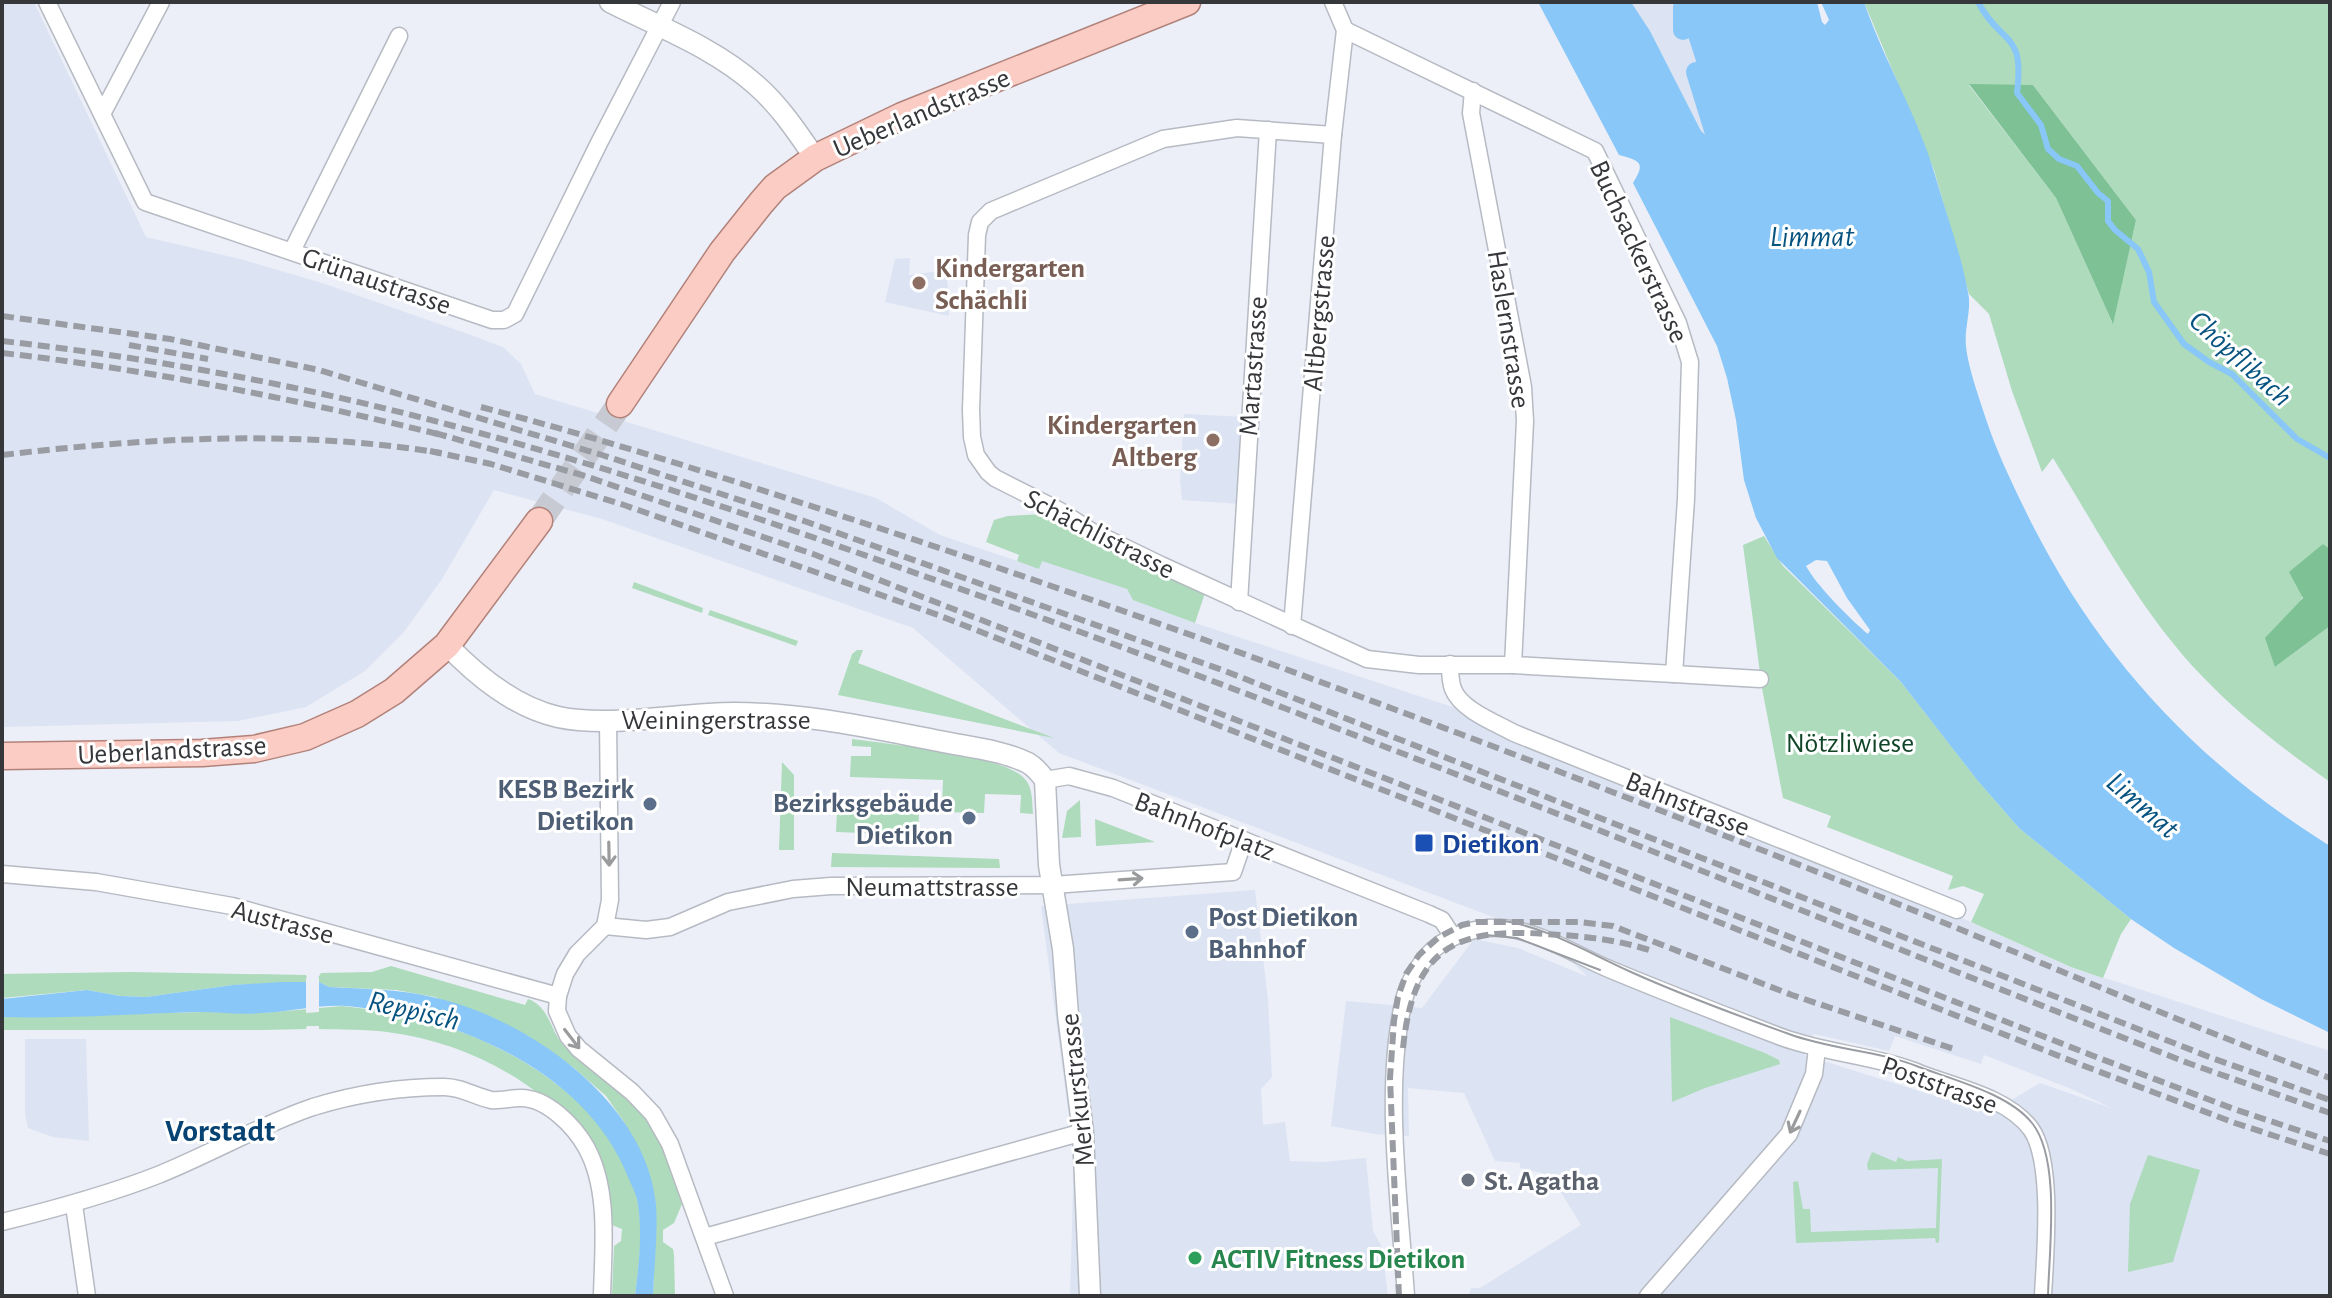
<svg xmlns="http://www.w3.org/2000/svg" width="2332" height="1298" font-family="'Alegreya Sans',sans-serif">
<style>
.built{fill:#dce3f2;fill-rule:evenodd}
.green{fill:#addbbb;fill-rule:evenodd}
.forest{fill:#7dc195}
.water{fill:#88c7f7;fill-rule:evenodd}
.pier{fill:#eceff8}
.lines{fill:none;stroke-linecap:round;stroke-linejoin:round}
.stream{stroke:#88c7f7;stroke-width:6}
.canal{stroke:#88c7f7;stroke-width:20}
.primary-tunnel{stroke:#c7cad2;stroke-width:26;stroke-dasharray:26 13;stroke-linecap:butt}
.minor-casing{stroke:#b6bac2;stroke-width:19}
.tertiary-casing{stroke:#b6bac2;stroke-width:23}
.primary-casing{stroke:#b2827a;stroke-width:29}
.minor{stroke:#fff;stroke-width:16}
.tertiary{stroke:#fff;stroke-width:20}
.primary{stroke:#faccc4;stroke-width:26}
.tram{stroke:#999ca2;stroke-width:2}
.rail{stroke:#999ca2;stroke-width:6;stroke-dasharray:12 6;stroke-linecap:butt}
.oneway{stroke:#9a9b9c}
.education-dot{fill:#8d6e63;stroke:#fff;stroke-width:3}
.service-dot{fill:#5c6f8a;stroke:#fff;stroke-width:3}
.transit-dot{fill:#1a4fb4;stroke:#fff;stroke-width:3}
.worship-dot{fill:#6b7280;stroke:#fff;stroke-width:3}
.leisure-dot{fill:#2e9e5b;stroke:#fff;stroke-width:3}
.labels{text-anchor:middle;stroke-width:6;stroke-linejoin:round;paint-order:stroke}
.street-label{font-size:28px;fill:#35373a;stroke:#fff}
.education-label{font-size:28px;font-weight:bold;fill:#785e54;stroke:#fff;text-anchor:start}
.park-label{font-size:28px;fill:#0f4427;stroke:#fff}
.service-label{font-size:28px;font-weight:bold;fill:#4e5e75;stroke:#fff;text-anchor:end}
.transit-label{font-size:28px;font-weight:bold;fill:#164399;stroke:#fff;text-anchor:start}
.worship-label{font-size:28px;font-weight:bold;fill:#5b616d;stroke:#fff;text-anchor:start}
.leisure-label{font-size:28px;font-weight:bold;fill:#27864d;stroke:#fff;text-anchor:start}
.water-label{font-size:30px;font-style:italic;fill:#075380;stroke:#fff}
.quarter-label{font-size:32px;font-weight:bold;fill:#064272;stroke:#fff}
</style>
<rect width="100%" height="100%" fill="#eceff8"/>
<g class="built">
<path d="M 2,2 L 34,2 L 146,237 L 240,259 L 322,283 L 468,334 L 503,347 L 521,364 L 535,394 L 876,498 L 940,535 L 1038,568 L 1042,560 L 1127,589 L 1133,600 L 1195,623 L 1505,724 L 1971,922 L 2071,967 L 2330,1051 L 2330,1296 L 1469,1296 L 1471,1288 L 1480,1288 L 1581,1225 L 1560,1191 L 1542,1173 L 1520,1168 L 1520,1163 L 1495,1161 L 1464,1093 L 1408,1088 L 1409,1136 L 1375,1134 L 1331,1126 L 1346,1001 L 1422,1008 L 1474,939 L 1518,948 L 1588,977 L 1546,937 L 1059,753 L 913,628 L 602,519 L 494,490 L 442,579 L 404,632 L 365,671 L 306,707 L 238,721 L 2,727 ZM 1814,1034 L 1889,1051 L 1895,1036 L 1981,1064 L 1984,1055 L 2069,1088 L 2114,1109 L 2040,1083 L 1990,1113 L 1804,1055 Z"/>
<path d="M 1631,2 L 1681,2 L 1681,7 L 1684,7 L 1686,30 L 1719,133 L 1717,137 L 1708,138 L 1701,131 L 1650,31 Z"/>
<path d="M 910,258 L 909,275 L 947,270 L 949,316 L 885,302 L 895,259 Z"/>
<path d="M 1184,414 L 1245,417 L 1240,504 L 1182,500 L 1180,480 Z"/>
<path d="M 1255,890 L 1268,1000 L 1272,1077 L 1261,1089 L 1263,1125 L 1285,1122 L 1290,1161 L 1323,1162 L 1366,1158 L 1373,1231 L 1382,1247 L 1388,1296 L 1070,1296 L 1074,1155 L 1041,906 Z"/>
<path d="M 25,1039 L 86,1039 L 89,1141 L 53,1137 L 28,1128 L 25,1114 Z"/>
</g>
<g class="green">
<path d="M 1864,2 L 2330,2 L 2330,549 L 2323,544 L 2275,667 L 2330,626 L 2330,782 C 2285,750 2241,717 2202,676 C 2141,613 2099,532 2053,458 L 2042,472 L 2012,391 L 1989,314 L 1969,294 L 1934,170 ZM 1969,85 L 2033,85 L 2136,220 L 2112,322 L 2056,198 Z"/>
<path d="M 1044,514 L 1205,593 L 1195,623 L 1133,600 L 1127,589 L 1042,561 L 1039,569 L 1017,561 L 1019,555 L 986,542 L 994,520 L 1008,516 Z"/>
<path d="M 1764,536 L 1783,566 L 1901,682 L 1979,782 L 2019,828 L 2131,919 L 2121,934 L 2103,978 L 2071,967 L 1971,922 L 1984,894 L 1963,886 L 1948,890 L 1953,876 L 1827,827 L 1831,816 L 1783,798 L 1762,688 L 1743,545 Z"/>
<path d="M 634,582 L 703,608 L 702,613 L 632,588 Z"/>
<path d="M 710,610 L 798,641 L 796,646 L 708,615 Z"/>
<path d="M 857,650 L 863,650 L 858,663 L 1054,738 L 838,695 L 852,654 Z"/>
<path d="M 852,739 C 886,744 1003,755 1024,778 C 1033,787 1032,801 1033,814 L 1020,813 L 1021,795 L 985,794 L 984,813 L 942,812 L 943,780 L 850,777 L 851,756 L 871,756 L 871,747 L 852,746 Z"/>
<path d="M 782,762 L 794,775 L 794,850 L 779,850 Z"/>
<path d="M 1080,800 L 1081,837 L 1062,838 L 1067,811 Z"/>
<path d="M 837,812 L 919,814 L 918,835 L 836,832 Z"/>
<path d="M 1095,819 L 1155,842 L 1096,846 Z"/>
<path d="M 832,853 L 999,859 L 1000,868 L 831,867 Z"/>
<path d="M 391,966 L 525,1005 L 528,999 C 550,1007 549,1029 564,1046 C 577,1060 597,1072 612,1085 C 659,1124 663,1149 682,1204 L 674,1223 L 663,1230 L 663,1242 L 673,1249 L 674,1255 L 675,1296 L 653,1296 L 656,1204 L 648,1171 L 624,1122 L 606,1096 L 574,1068 L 528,1036 L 435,997 L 396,990 L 329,987 L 319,982 L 233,985 L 146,997 L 120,996 L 87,990 L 2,998 L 2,974 L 130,972 L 306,975 L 307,978 L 318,978 L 321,973 L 372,972 Z"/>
<path d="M 342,1006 C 380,1010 420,1016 456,1030 C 531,1057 618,1115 637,1198 C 644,1230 639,1265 635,1296 L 612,1296 L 614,1246 L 621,1241 L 622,1229 L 612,1225 C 610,1199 609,1171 594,1148 C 588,1138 577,1130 569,1121 C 521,1071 456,1041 387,1032 C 365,1029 342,1030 319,1029 L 319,1026 L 307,1026 L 306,1029 L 263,1030 L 2,1030 L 2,1017 L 204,1012 L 263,1013 Z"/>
<path d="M 1670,1017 L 1765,1053 L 1779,1060 L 1780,1064 L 1705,1088 L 1672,1102 Z"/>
<path d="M 1872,1152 L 1896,1162 L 1898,1157 L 1907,1161 L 1942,1159 L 1939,1242 L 1936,1243 L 1935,1238 L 1796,1243 L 1793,1182 L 1798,1181 L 1803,1209 L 1810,1209 L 1811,1232 L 1936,1228 L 1938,1168 L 1868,1170 L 1867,1164 Z"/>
<path d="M 2148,1155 L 2200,1170 L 2173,1262 L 2128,1272 L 2130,1204 Z"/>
</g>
<g class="forest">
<path d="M 1969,84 L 2033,85 L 2136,220 L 2113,324 L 2056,198 Z"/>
<path d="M 2323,544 L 2330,549 L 2330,626 L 2275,667 L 2265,638 L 2303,598 L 2289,572 Z"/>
</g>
<g class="water">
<path d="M 1538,2 L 1631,2 L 1650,31 L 1701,131 L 1709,138 L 1717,137 L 1719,133 L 1686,30 L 1684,7 L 1681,7 L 1681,2 L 1817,2 L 1822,22 L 1825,25 L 1829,20 L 1821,2 L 1864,2 C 1884,61 1918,116 1935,175 C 1946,214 1961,253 1968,292 C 1972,309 1964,328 1966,346 C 1968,368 1980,400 1987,422 C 1998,455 2013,485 2028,516 C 2098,657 2197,763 2330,846 L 2330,1033 L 2261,999 L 2174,948 L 2131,919 L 2019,828 L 1978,781 L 1901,682 L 1777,558 L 1756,518 L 1744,480 L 1736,420 L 1727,378 L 1717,346 L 1633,183 C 1646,162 1640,161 1619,155 ZM 1816,560 L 1827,561 L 1847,598 L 1870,630 L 1868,634 C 1851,620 1816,585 1806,566 Z"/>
<path d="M 283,982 L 319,982 L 329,987 C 363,989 398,989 432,997 C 526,1017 646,1101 656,1204 C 658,1234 654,1266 653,1296 L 635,1296 C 639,1264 643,1231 637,1199 C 635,1192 631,1184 628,1177 C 586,1070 455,1016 347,1006 C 319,1004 290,1012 262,1013 C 240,1015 218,1012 196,1012 C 131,1014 66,1019 2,1017 L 2,999 L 87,990 L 120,996 L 146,997 L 233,985 Z"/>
</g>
<path class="pier" d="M 306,978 L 319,978 L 319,1012 L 306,1013 Z"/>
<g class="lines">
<path class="stream" d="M 1978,2 C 2001,46 2025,30 2017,93 L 2041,125 L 2048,149 L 2059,159 L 2077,166 L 2098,193 L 2108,201 L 2108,221 L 2115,230 L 2138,249 L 2149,272 L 2154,302 L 2184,344 L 2209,362 L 2232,374 L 2297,439 L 2330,458"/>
<g class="canal">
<path d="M 1683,30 L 1683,7"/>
<path d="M 1696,72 L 1714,130 L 1717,128"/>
</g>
<path class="primary-tunnel" d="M 539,521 L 620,404"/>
<defs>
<g id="minor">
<path d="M 47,2 L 145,202 L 492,320 L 504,320 L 515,314 L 599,143 L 672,2"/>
<path d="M 1473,91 L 1471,113 L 1523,387 L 1525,421 L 1513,665"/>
<path d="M 102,114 L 161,2"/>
<path d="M 1333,135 L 1237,128 L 1163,139 L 991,211 L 980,222 L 977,235 L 971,410 L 972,437 L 976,455 L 988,472 L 995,478 L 1060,511 L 1091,531 L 1161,565 L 1367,659 L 1419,665 L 1513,665 L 1674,674 L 1686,499 L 1690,362 L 1678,323 L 1595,151 L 1345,30"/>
<path d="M 292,251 L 399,36"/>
<path d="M 1239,602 L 1268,130"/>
<path d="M 1292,626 L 1333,135 L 1345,30 L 1333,2"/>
<path d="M 1450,664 C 1450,672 1450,681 1453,689 C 1461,710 1496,723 1514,733 L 1957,910"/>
<path d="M 1674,674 L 1760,679"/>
<path d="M 608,720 L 610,900 L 605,926 L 577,954 L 565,974 L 558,996 L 557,1011 L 568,1036 L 579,1049 L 632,1092 L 653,1114 L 670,1144 L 725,1296"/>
<path d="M 1045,780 L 1069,776 L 1113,788 L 1429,914 L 1442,920 L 1453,937"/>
<path d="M 2,874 L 96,882 L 232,906 L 558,996"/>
<path d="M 605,926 L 646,930 L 670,927 L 728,902 L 793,889 L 831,886 L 1053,885 L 1233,872 L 1244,840"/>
<path d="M 74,1205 L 87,1296"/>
<path d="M 2,1222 C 55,1209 107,1195 158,1175 C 210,1154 260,1125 313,1107 C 355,1094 400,1087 444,1087 C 461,1087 474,1096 491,1100 C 501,1101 511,1098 521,1098 C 547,1098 574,1126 586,1147 C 610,1190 603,1249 602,1296"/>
<path d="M 705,1237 L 1083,1132"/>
<path d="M 1406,1296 C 1400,1207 1383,1087 1404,1000 C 1408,982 1421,961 1434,949 C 1451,934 1481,926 1502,928 C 1537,930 1578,956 1609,969 C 1667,993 1726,1016 1784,1038 C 1830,1054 1879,1056 1924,1075 C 1959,1088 2008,1098 2031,1129 C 2054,1162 2045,1255 2043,1296"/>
<path d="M 1648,1296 L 1789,1134 L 1814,1074 L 1817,1048"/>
</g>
<g id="tertiary">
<path d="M 610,2 C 659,27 715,48 756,85 C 780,106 797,132 815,158"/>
<path d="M 447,645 C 477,676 514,707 558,717 C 610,728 680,713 734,713 C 804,713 871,728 939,741 C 967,747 1002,750 1028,763 C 1035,767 1040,773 1045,780 L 1049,865 L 1063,949 L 1068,1015 L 1083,1132 L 1090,1296"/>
</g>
<g id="primary">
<path d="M 620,404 L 722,252 L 761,203 L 775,187 L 815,158 L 902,116 L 1187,2"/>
<path d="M 2,756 L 202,753 L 254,749 L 305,737 L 357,714 L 394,691 L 447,645 L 539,521"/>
</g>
</defs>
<use href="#minor" class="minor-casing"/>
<use href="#tertiary" class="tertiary-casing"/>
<use href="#primary" class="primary-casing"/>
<use href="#minor" class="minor"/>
<use href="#tertiary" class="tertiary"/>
<use href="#primary" class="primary"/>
<g class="tram">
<path d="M 1495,920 C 1542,924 1588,953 1631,972 C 1682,995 1736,1015 1789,1034 C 1832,1050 1877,1050 1919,1067 C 1954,1080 2009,1094 2032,1123 C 2061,1159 2049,1250 2048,1296"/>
<path d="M 1486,935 L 1517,938 L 1600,970"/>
</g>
<g class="rail">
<path d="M 2,316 L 170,339 L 319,370 L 602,455 L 807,522 L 1225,671 L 2212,1058 L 2330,1100"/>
<path d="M 2,341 C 152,358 300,385 446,424 C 641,475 831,543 1020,610 C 1413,752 1799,911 2188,1063 L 2330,1113"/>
<path d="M 129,345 L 208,359"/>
<path d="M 2,353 C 152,370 299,400 446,436"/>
<path d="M 481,407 C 618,443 753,487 888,531 C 1214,638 1534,760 1853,886 C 2012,949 2169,1019 2330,1078"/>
<path d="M 435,433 L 585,476 L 813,554 L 2091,1055 L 2234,1109 L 2330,1141"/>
<path d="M 430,451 L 491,464 L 624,505 L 938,615 L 2087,1067 L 2235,1123 L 2330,1154"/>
<path d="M 2,455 C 146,438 296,429 441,453"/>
<path d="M 1403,1048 C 1413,952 1451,927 1546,934 C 1581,936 1615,939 1649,950"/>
<path d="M 1399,1296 L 1390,1078 L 1394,1021 L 1398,997 L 1406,974 L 1419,955 L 1439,937 L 1462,925 L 1476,922 L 1579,922 L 1613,926 L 1792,995 L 1954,1049"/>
</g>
</g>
<defs><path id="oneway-shaft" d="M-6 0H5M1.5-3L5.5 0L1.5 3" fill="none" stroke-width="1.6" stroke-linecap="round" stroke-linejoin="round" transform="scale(2)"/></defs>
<g class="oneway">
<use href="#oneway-shaft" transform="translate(609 854) rotate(89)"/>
<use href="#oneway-shaft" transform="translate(1131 879) rotate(-4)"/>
<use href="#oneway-shaft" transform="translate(572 1039) rotate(52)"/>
<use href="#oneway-shaft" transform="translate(1795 1122) rotate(115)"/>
</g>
<g class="education-dot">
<circle cx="919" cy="283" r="8"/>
<circle cx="1213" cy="440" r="8"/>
</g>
<g class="service-dot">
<circle cx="650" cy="804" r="8"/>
<circle cx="969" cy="818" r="8"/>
<circle cx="1192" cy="932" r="8"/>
</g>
<rect class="transit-dot" x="1414" y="833" width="20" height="20" rx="4"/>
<circle class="worship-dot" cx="1468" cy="1180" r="8"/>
<circle class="leisure-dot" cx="1195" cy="1258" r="8"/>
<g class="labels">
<g class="street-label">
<text transform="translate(921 112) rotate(-23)" y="10">Ueberlandstrasse</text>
<text transform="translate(1640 251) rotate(65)" y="10">Buchsackerstrasse</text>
<text transform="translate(377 280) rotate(19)" y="10">Grünaustrasse</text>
<text transform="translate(1318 313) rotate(-85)" y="10">Altbergstrasse</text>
<text transform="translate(1510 329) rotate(81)" y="10">Haslernstrasse</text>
<text transform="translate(1252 366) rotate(-86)" y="10">Martastrasse</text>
<text transform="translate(1100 533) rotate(27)" y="10">Schächlistrasse</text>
<text x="716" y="729">Weiningerstrasse</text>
<text transform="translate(172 749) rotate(-3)" y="10">Ueberlandstrasse</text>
<text transform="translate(1688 803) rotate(22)" y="10">Bahnstrasse</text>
<text transform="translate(1205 825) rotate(21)" y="10">Bahnhofplatz</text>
<text x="932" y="896">Neumattstrasse</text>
<text transform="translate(283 921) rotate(15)" y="10">Austrasse</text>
<text transform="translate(1940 1084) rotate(20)" y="10">Poststrasse</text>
<text transform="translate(1076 1090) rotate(-96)" y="10">Merkurstrasse</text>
</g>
<g class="education-label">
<text x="935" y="277">Kindergarten<tspan x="935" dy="32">Schächli</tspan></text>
<text x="1197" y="434" text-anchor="end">Kindergarten<tspan x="1197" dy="32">Altberg</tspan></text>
</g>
<g class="park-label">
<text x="1850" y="752">Nötzliwiese</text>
</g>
<g class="service-label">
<text x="634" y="798">KESB Bezirk<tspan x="634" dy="32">Dietikon</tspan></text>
<text x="953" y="812">Bezirksgebäude<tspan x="953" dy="32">Dietikon</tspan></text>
<text x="1208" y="926" text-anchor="start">Post Dietikon<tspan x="1208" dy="32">Bahnhof</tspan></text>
</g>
<g class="transit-label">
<text x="1442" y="853">Dietikon</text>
</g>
<g class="worship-label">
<text x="1484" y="1190">St. Agatha</text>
</g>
<g class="leisure-label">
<text x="1211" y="1268">ACTIV Fitness Dietikon</text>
</g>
<g class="water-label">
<text x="1812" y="246">Limmat</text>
<text transform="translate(2241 358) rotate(42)" y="10">Chöpflibach</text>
<text transform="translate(2143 805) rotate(41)" y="10">Limmat</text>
<text transform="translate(414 1010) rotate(13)" y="10">Reppisch</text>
</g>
<g class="quarter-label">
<text x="220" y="1141">Vorstadt</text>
</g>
</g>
<rect width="2332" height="1298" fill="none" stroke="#35373a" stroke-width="8"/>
</svg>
